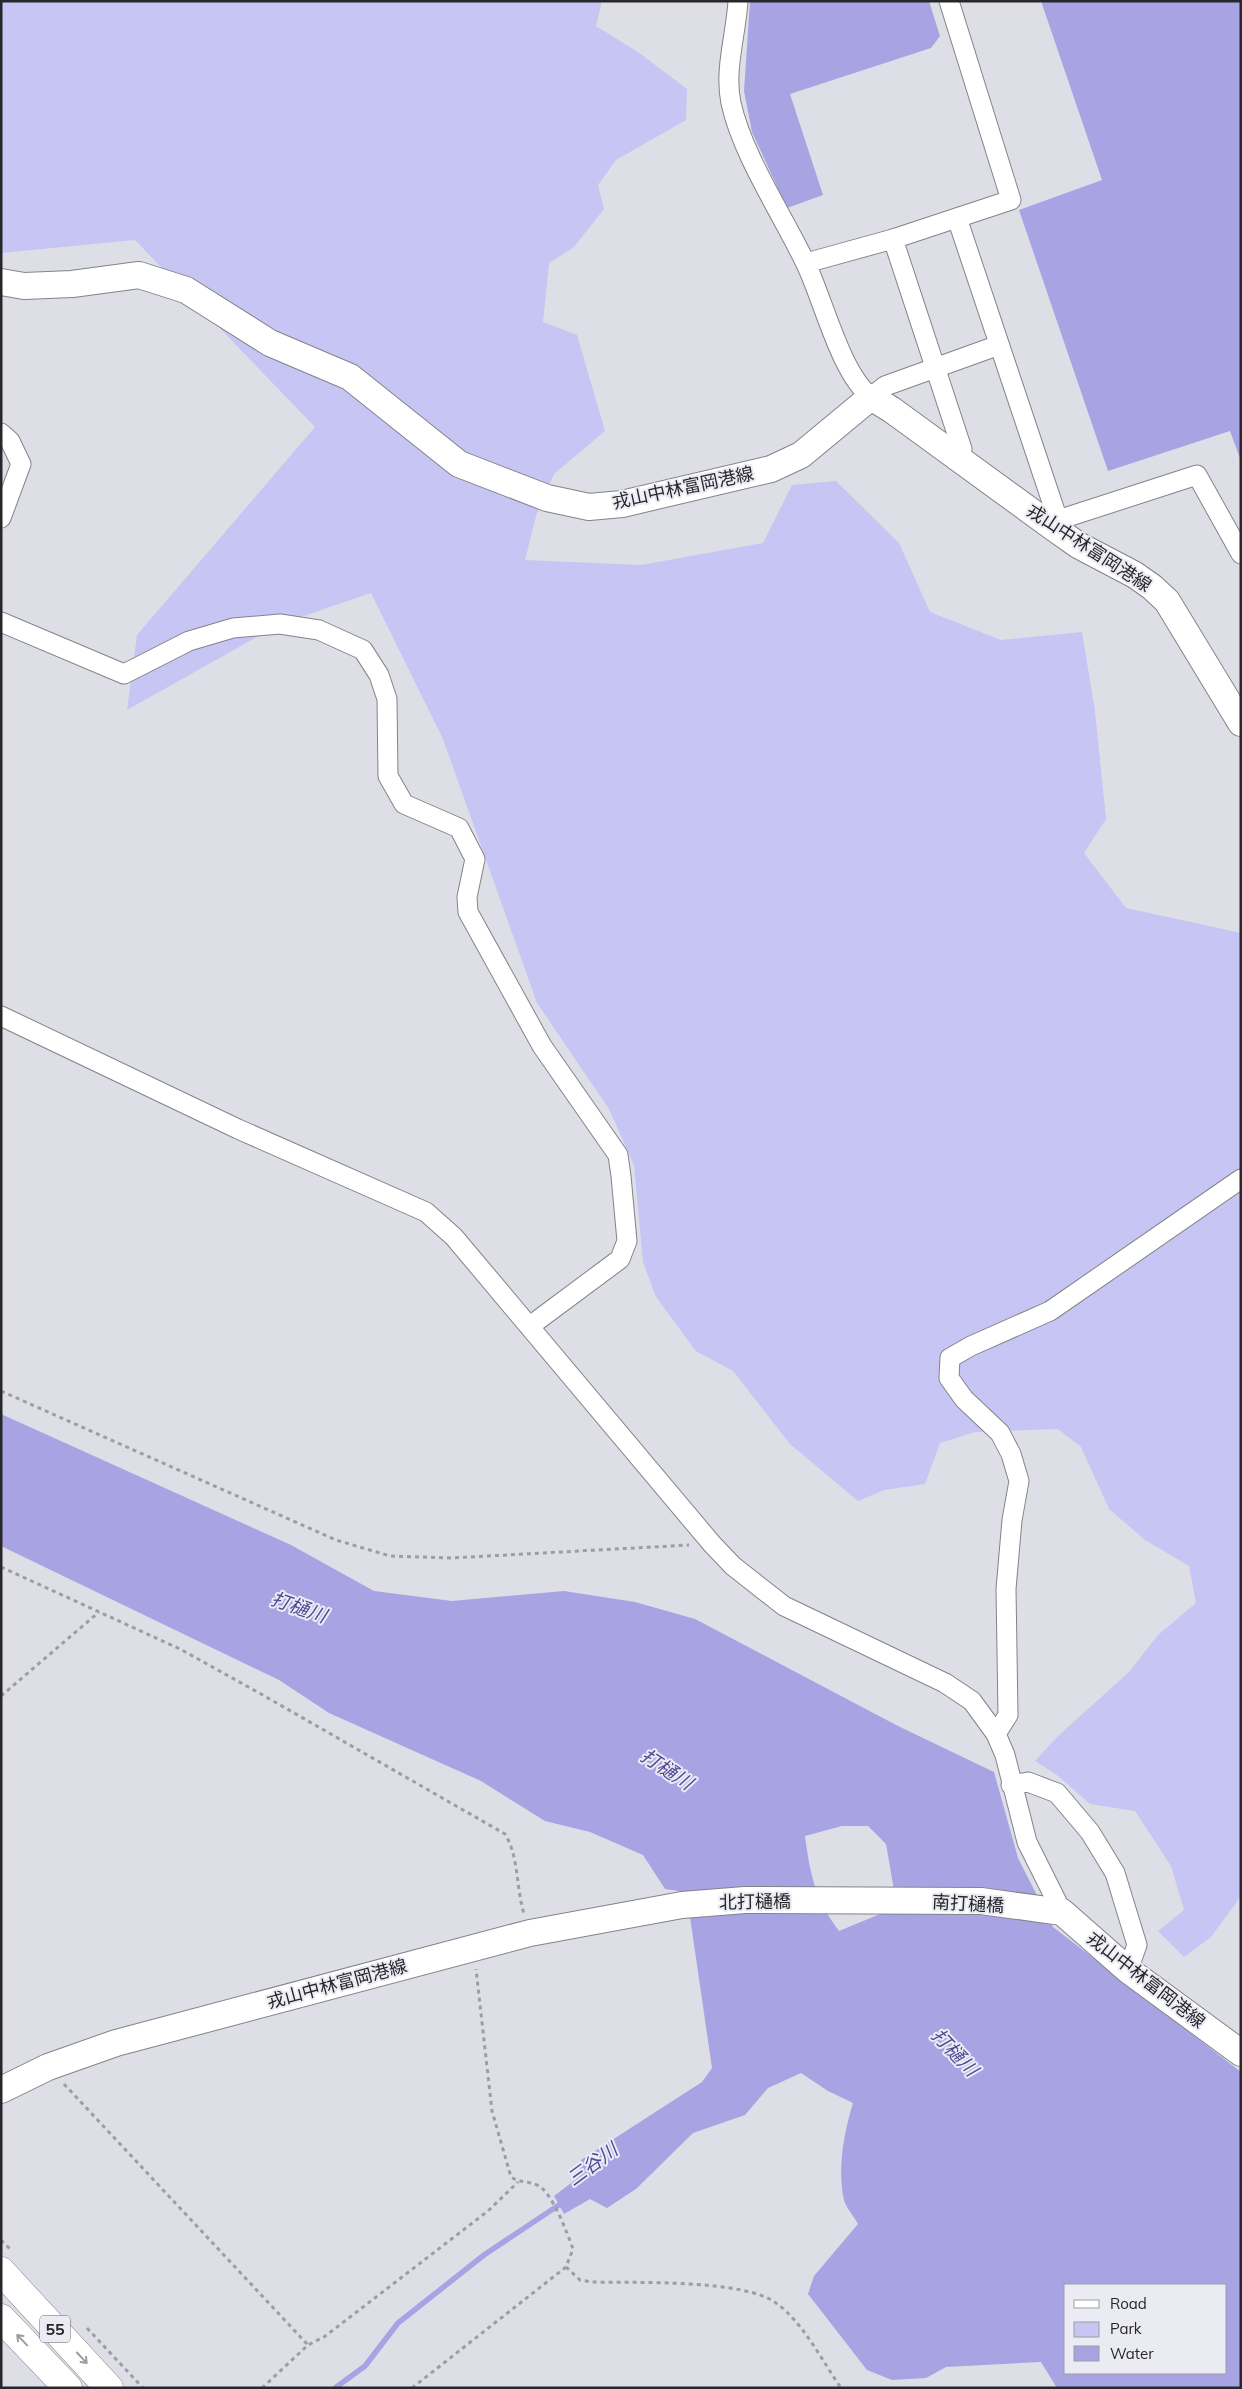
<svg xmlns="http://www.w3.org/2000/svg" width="1242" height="2389" font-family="Mulish,'Noto Sans JP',sans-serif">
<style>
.green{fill:#c7c5f3}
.water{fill:#a8a3e3;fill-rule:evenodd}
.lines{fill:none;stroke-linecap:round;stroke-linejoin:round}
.stream{stroke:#a8a3e3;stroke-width:5.5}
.minor-casing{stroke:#83838b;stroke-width:21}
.secondary-casing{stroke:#83838b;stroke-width:28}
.trunk-casing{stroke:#83838b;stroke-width:29}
.path{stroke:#9d9da4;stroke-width:3;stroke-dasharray:4 4;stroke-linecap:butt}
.minor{stroke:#fff;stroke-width:19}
.secondary{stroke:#fff;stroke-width:26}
.trunk{stroke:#fff;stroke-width:28}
.oneway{stroke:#9e9ea0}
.labels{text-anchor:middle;stroke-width:4;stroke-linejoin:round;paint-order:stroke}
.shield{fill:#ebebf4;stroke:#626267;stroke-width:1}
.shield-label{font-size:16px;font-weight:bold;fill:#27272b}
.street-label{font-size:18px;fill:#27272b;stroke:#ebebf4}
.water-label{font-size:19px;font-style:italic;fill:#534794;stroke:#ebebf4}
</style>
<rect width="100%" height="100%" fill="#dedee7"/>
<path class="green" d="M 1,1 L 602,1 L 596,26 L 638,52 L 687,89 L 686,120 L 616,160 L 598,185 L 604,209 L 573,248 L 549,263 L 543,322 L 577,335 L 605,431 L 554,474 L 536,516 L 525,560 L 641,565 L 763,543 L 792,485 L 836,481 L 899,543 L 930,612 L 1001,640 L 1082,632 L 1095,711 L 1106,819 L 1084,853 L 1126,908 L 1241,933 L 1241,1896 L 1211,1937 L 1184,1957 L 1158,1931 L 1184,1910 L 1171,1866 L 1135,1811 L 1090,1804 L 1057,1775 L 1035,1761 L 1058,1736 L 1129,1672 L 1158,1635 L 1196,1603 L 1189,1566 L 1145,1540 L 1109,1509 L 1081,1447 L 1058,1429 L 975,1432 L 940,1443 L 925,1484 L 884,1490 L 858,1501 L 790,1444 L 733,1371 L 696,1351 L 656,1297 L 643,1262 L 634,1165 L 609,1109 L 537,1003 L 443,739 L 371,593 L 280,624 L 127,710 L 137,635 L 315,427 L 135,240 L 1,253 Z"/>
<g class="water">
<path d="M 750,1 L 929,1 L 940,36 L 931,48 L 790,94 L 823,195 L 787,208 L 752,132 L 744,91 Z"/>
<path d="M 1041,1 L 1241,1 L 1241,461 L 1230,431 L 1108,471 L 1019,210 L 1102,180 Z"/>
<path d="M 1,1414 L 291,1545 L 374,1591 L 452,1601 L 564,1591 L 635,1602 L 695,1619 L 898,1726 L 994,1772 L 1018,1858 L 1053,1927 L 1241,2072 L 1241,2388 L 1057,2388 L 1041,2362 L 946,2367 L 926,2378 L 892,2380 L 867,2370 L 808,2294 L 814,2276 L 858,2224 C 854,2216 846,2208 844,2200 C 837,2169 844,2132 853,2103 L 828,2091 L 801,2073 L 768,2088 L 745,2115 L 693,2133 L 636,2189 L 607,2208 L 590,2199 L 564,2214 L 554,2196 L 579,2177 L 581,2160 L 702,2082 L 712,2068 L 690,1917 L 679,1891 L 665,1889 L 643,1855 L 590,1832 L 545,1821 L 481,1781 L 329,1713 L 279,1680 L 1,1546 ZM 842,1826 L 868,1826 L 886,1844 L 894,1890 L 885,1912 L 839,1931 C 815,1899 810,1874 805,1836 ZM 1066,2285 L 1226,2285 L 1226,2373 L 1066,2373 Z"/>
</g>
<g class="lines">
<path class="stream" d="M 335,2388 L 365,2366 L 398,2323 L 484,2255 L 565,2201"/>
<defs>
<g id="minor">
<path d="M 738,1 C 736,35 724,70 731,103 C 742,154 782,214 805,262 C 823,298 840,373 871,397 L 885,386 L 999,345"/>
<path d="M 957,218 L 1058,520"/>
<path d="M 893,239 L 1011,200 L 949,1"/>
<path d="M 806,263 L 893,239 L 962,449 L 959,459"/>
<path d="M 1,433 L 10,441 L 21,464 L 1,518"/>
<path d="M 1054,528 L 1058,520 L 1197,475 L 1241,554"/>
<path d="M 1,622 L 124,674 L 189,641 L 233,628 L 280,624 L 319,630 L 363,650 L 379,675 L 387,699 L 388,776 L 404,804 L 459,828 L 475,859 L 467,897 L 468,912 L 542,1046 L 618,1155 L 621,1176 L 627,1241 L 620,1259 L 530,1326"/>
<path d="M 1,1016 L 238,1129 L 426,1212 L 454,1237 L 712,1544 L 733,1566 L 784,1606 L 945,1683 L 972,1701 L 996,1734 L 1005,1755 L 1027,1842 L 1062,1912"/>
<path d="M 996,1734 L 1008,1715 L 1006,1589 L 1012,1520 L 1019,1481 L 1011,1454 L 1000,1433 L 964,1399 L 949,1378 L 950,1358 L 971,1346 L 1050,1311 L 1241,1179"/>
<path d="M 1011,1785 L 1028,1782 L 1057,1793 L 1090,1832 L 1115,1873 L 1137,1945 L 1128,1970"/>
</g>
<g id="secondary">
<path d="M 1,282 L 24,286 L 72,284 L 139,275 L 186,290 L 270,343 L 350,377 L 459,464 L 547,498 L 589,507 L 622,504 L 771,469 L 801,455 L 871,397 L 892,410 L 1054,528 L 1078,545 L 1135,575 L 1152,587 L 1167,601 L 1241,723"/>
<path d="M 1,2090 L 48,2067 L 116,2043 L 530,1933 L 682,1905 L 745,1900 L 981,1901 L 1062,1912 L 1128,1970 L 1241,2053"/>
</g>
<g id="trunk">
<path d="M 1,2271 L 109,2388"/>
<path d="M 1,2318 L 68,2388"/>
</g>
</defs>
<use href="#minor" class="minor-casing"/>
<use href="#secondary" class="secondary-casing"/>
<use href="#trunk" class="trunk-casing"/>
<g class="path">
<path d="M 1,1391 L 336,1540 L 390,1556 L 451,1558 L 689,1545"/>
<path d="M 1,1567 L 180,1649 L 261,1694 L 505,1834 C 519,1857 516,1888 524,1914"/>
<path d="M 1,1696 L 99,1612"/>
<path d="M 64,2084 L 308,2345"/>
<path d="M 1,2240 L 11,2250"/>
<path d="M 566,2267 L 580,2280 L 592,2282 C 635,2283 744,2279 776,2303 C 802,2321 823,2362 841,2388"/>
<path d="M 87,2328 L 143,2388"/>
<path d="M 262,2388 L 308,2345 L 324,2337 L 488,2211 L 518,2182"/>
<path d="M 412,2388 L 566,2267 L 573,2249 C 567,2233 552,2191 537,2185 C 528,2181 520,2183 511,2177 L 492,2111 L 476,1969"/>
</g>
<use href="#minor" class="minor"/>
<use href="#secondary" class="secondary"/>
<use href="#trunk" class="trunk"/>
</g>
<defs><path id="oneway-shaft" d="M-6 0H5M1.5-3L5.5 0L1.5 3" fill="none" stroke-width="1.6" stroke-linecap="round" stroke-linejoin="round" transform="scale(1.25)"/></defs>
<g class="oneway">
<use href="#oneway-shaft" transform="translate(22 2340) rotate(-134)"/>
<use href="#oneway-shaft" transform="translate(82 2358) rotate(47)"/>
</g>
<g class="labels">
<rect class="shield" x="40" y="2315.5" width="30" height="27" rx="4"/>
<g class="shield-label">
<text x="55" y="2335">55</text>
</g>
<g class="street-label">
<text transform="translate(683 488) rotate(-12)" y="6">戎山中林富岡港線</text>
<text transform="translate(1089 548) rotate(33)" y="6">戎山中林富岡港線</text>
<text transform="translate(755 1902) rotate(-1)" y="6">北打樋橋</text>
<text transform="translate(968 1904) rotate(3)" y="6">南打樋橋</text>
<text transform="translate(1146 1980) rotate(38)" y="6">戎山中林富岡港線</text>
<text transform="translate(337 1984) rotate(-15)" y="6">戎山中林富岡港線</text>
</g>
<g class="water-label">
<text transform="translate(299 1607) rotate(19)" y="7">打樋川</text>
<text transform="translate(667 1769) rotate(33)" y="7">打樋川</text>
<text transform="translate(955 2052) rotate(46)" y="7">打樋川</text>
<text transform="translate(592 2164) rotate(-36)" y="7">三谷川</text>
</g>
</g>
<rect width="1242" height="2389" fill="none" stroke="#27272b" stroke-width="5"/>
<rect x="1064" y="2284" width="162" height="90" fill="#ebebf4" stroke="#9d9da4"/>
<rect x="1074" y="2300" width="25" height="8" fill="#ffffff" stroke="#9d9da4"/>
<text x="1110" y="2309" font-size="15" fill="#27272b">Road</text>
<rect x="1074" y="2322" width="25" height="15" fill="#c7c5f3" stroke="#9d9da4"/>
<text x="1110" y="2334" font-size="15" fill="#27272b">Park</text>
<rect x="1074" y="2346" width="25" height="15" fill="#a8a3e3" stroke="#9d9da4"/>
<text x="1110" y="2359" font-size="15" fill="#27272b">Water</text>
</svg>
